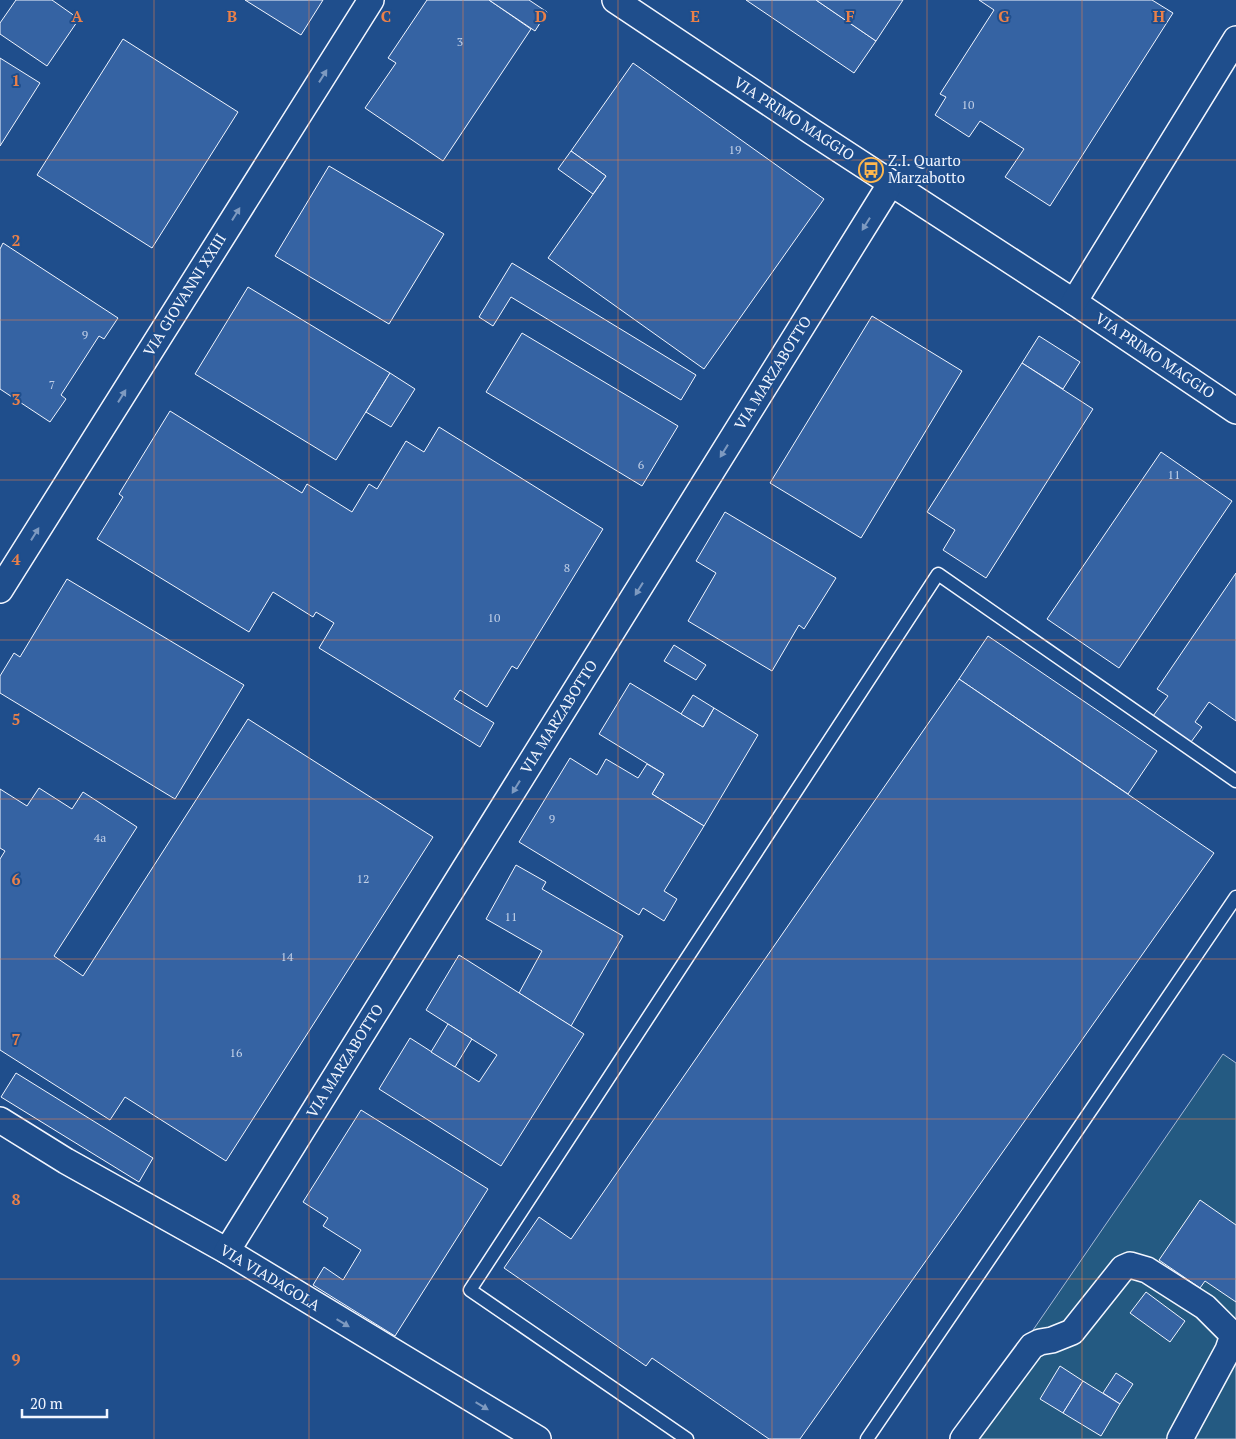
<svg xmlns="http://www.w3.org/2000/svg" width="1236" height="1439" font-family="'PT Serif',serif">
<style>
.green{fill:#245a82;stroke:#a8bbd7}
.building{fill:#3563a3;stroke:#f2f6ff}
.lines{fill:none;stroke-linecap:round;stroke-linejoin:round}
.service-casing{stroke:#f2f6ff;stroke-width:15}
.minor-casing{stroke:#f2f6ff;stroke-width:28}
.service{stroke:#1f4e8c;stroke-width:12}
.minor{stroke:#1f4e8c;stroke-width:25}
.oneway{fill:#7e9ac0}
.grid{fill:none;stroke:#ea8049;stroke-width:1;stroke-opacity:0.55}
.labels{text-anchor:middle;stroke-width:4;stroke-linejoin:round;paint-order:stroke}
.number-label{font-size:12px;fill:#c3d1e8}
.street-label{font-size:15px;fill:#f2f6ff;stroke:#1f4e8c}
.poi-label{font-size:15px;fill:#f2f6ff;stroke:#1f4e8c;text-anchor:start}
.grid-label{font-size:16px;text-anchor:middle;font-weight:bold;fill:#ea8049;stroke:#1f4e8c;stroke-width:4;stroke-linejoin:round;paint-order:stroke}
</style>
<rect width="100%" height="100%" fill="#1f4e8c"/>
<path class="green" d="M 1223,1054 L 1236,1063 L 1236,1439 L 958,1439 Z"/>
<g class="building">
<path d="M 16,0 L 52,0 L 79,19 L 47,66 L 0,34 L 0,23 Z"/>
<path d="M 245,0 L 323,0 L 301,35 Z"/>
<path d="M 427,0 L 489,0 L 531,29 L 443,161 L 365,108 L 396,63 L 388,58 Z"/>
<path d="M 489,0 L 529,0 L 547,12 L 535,31 Z"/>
<path d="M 746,0 L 816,0 L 876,41 L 854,73 Z"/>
<path d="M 816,0 L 903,0 L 876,41 Z"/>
<path d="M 1152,0 L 1173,13 L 1050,206 L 1005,177 L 1024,149 L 980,121 L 969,137 L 935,115 L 946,97 L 940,94 L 994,10 L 979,0 Z"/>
<path d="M 123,39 L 238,112 L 152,248 L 37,175 Z"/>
<path d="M 0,58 L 40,83 L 0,146 Z"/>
<path d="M 633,63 L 824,199 L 704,369 L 548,258 L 606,176 L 571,151 Z"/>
<path d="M 571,151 L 606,176 L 593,194 L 558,169 Z"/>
<path d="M 329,166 L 444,234 L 389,324 L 275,256 Z"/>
<path d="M 3,243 L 118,318 L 104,339 L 99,336 L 61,395 L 66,399 L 50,422 L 0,389 L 0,249 Z"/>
<path d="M 512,263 L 696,375 L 681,400 L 511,297 L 493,326 L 479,317 Z"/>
<path d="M 248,287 L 390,373 L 336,460 L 195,374 Z"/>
<path d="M 872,316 L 962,371 L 861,538 L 770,483 Z"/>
<path d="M 522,333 L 678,426 L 642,486 L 486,392 Z"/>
<path d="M 1039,336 L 1080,362 L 1063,389 L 1022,363 Z"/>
<path d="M 1022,363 L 1093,409 L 986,578 L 943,550 L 955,530 L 927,512 Z"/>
<path d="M 390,373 L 415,389 L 391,427 L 366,412 Z"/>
<path d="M 170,411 L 302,493 L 307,484 L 352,512 L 369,484 L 377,489 L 406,441 L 424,452 L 439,427 L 603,529 L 517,669 L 512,666 L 487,707 L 460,690 L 454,699 L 494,723 L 480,747 L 319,648 L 334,623 L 316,612 L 313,617 L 273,592 L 249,632 L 97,539 L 123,497 L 119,494 Z"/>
<path d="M 1161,452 L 1232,501 L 1119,668 L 1047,619 Z"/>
<path d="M 725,512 L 836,578 L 804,629 L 799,625 L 772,671 L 688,621 L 716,573 L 696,561 Z"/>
<path d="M 1236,573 L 1236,721 L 1209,702 L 1195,722 L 1202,727 L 1191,742 L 1153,716 L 1168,696 L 1157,689 Z"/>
<path d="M 67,579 L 244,685 L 175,799 L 0,693 L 0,676 L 14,653 L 20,657 Z"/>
<path d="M 988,636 L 1157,751 L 1128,794 L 959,679 Z"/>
<path d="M 674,645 L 706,665 L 696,680 L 664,661 Z"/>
<path d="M 959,679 L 1214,853 L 800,1439 L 769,1439 L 652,1358 L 646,1366 L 504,1268 L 539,1217 L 571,1239 Z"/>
<path d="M 630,683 L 703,727 L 714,708 L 758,735 L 704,826 L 652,794 L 664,774 L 599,734 Z"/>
<path d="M 693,695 L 714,708 L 703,727 L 681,714 Z"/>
<path d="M 248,719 L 433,837 L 226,1161 L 125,1097 L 110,1120 L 0,1050 L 0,859 L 5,851 L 0,848 L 0,789 L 27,806 L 39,788 L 72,809 L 83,792 L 137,827 L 54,956 L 83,976 Z"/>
<path d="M 570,758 L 597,775 L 606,759 L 638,778 L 647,764 L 664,774 L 652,794 L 704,826 L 664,891 L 677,899 L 664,921 L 643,908 L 639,915 L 519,842 Z"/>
<path d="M 516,865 L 546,882 L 542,889 L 623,936 L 571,1026 L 519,993 L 542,951 L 486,919 Z"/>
<path d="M 459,955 L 584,1034 L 501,1166 L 379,1089 L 410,1038 L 479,1082 L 497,1055 L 426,1010 Z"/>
<path d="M 448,1024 L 472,1039 L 455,1067 L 431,1052 Z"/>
<path d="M 16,1073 L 153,1158 L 139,1182 L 1,1097 Z"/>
<path d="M 361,1110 L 488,1189 L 395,1336 L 313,1285 L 324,1267 L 343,1280 L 361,1250 L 323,1226 L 328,1218 L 303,1202 Z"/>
<path d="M 1200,1200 L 1236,1225 L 1236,1302 L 1205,1281 L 1200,1288 L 1159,1260 Z"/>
<path d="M 1146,1292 L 1185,1321 L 1170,1342 L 1130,1313 Z"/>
<path d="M 1060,1366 L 1083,1381 L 1063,1413 L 1040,1399 Z"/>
<path d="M 1116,1373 L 1133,1384 L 1120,1404 L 1103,1393 Z"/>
<path d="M 1083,1381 L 1120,1404 L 1101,1436 L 1063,1413 Z"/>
</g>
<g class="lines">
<defs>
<g id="service">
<path d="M 687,1439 L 470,1290 L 938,574 L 1236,781"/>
<path d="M 867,1439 L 1236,897"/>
</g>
<g id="minor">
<path d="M 615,0 L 811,131 L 1074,302 L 1236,411"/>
<path d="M 1074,302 L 1236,39"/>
<path d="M 0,590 L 371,0"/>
<path d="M 0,1120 L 66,1161 L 227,1251 L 538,1439"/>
<path d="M 227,1251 L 891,183"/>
<path d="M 963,1439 L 1032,1346 L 1040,1342 L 1052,1340 L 1072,1332 L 1123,1268 L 1130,1265 L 1147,1270 L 1205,1307 L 1233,1335 L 1228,1350 L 1180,1439"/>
</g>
</defs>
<use href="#service" class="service-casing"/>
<use href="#minor" class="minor-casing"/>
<use href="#service" class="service"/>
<use href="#minor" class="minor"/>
</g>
<defs><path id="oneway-solid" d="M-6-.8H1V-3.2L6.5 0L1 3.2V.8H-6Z" transform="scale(1.25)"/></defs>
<g class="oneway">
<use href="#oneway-solid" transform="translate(323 76) rotate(-58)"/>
<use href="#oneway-solid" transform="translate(236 214) rotate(-58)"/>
<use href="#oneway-solid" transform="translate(866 224) rotate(122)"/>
<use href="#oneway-solid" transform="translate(122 396) rotate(-58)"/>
<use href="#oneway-solid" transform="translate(724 451) rotate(122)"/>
<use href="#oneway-solid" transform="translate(35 534) rotate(-58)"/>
<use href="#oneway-solid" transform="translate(639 589) rotate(122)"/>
<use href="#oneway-solid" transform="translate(516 787) rotate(122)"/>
<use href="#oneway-solid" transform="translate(343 1323) rotate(31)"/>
<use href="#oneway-solid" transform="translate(482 1406) rotate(31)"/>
</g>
<path class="grid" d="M 154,0 L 154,1439M 309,0 L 309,1439M 463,0 L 463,1439M 618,0 L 618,1439M 772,0 L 772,1439M 927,0 L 927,1439M 1082,0 L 1082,1439M 0,160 L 1236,160M 0,320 L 1236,320M 0,480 L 1236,480M 0,640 L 1236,640M 0,799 L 1236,799M 0,959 L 1236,959M 0,1119 L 1236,1119M 0,1279 L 1236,1279"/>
<defs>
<symbol id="bus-ring" viewBox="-11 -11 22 22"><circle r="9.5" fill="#1f4e8c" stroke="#ffb74d" stroke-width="1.5"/><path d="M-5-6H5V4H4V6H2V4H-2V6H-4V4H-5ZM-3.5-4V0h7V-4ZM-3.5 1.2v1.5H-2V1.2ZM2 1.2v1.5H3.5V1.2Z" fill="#ffb74d"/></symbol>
</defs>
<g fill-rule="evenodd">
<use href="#bus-ring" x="857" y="156" width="28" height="28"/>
</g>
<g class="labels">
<g class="number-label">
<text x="460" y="46">3</text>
<text x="968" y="109">10</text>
<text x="735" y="154">19</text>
<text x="85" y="339">9</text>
<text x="52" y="389">7</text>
<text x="641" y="469">6</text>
<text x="1174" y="479">11</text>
<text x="567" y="572">8</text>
<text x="494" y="622">10</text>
<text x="552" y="823">9</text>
<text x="100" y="842">4a</text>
<text x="363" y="883">12</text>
<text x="511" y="921">11</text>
<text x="287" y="961">14</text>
<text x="236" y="1057">16</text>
</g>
<g class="street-label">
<text transform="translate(794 119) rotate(33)" y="5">VIA PRIMO MAGGIO</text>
<text transform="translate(185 295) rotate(-58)" y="5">VIA GIOVANNI XXIII</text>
<text transform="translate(1155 356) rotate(34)" y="5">VIA PRIMO MAGGIO</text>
<text transform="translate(773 373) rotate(-58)" y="5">VIA MARZABOTTO</text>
<text transform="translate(559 717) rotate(-58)" y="5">VIA MARZABOTTO</text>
<text transform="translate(345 1061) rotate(-58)" y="5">VIA MARZABOTTO</text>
<text transform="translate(270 1278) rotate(31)" y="5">VIA VIADAGOLA</text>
</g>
<g class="poi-label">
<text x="888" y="166">Z.I. Quarto<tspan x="888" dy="17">Marzabotto</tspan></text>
</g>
</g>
<g class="grid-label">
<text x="77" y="22">A</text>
<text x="232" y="22">B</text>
<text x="386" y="22">C</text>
<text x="541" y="22">D</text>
<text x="695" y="22">E</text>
<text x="850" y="22">F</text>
<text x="1004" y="22">G</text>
<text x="1159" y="22">H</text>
<text x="16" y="86">1</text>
<text x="16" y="246">2</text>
<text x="16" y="405">3</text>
<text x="16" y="565">4</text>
<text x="16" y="725">5</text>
<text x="16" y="885">6</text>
<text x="16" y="1045">7</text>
<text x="16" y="1205">8</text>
<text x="16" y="1365">9</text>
</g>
<path d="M22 1409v8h85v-8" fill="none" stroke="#f2f6ff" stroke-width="2.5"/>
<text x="30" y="1409" font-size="15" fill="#f2f6ff" stroke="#1f4e8c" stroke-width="4" paint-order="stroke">20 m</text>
</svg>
